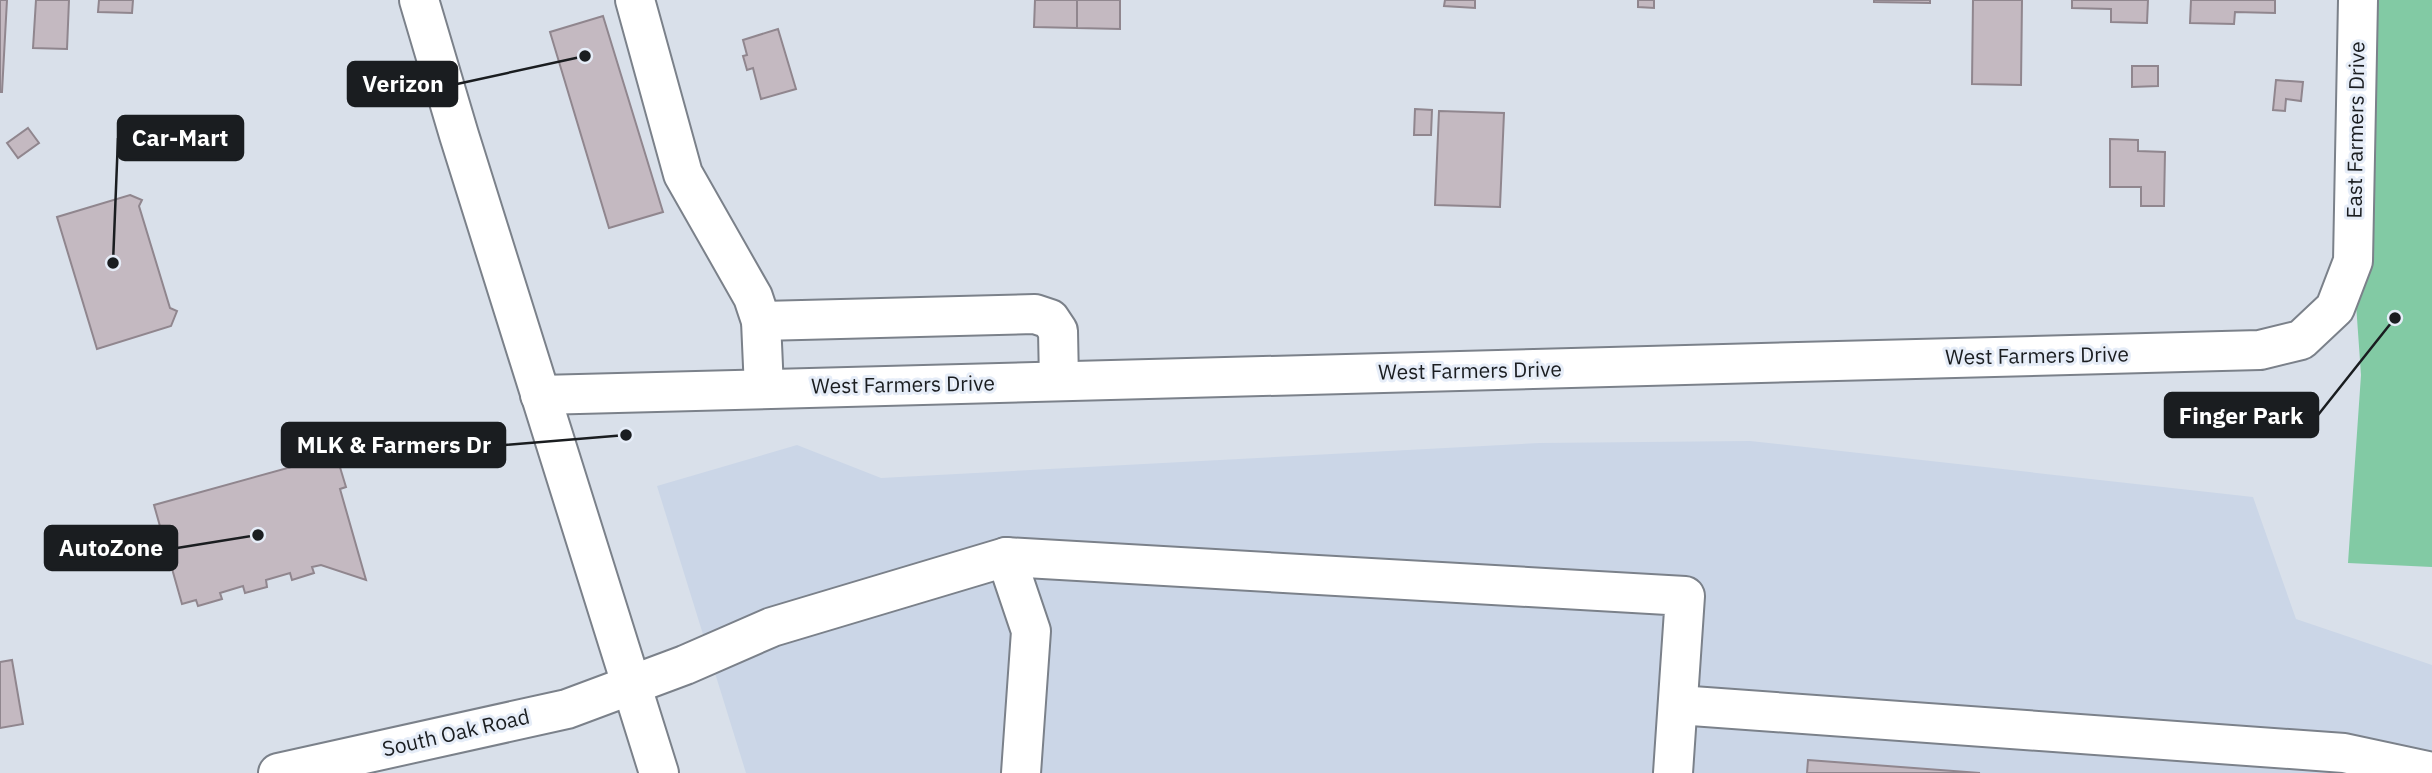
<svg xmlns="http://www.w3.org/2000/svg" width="2432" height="773" font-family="'IBM Plex Sans',sans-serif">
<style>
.built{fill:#cbd6e7}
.green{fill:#82caa4}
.building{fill:#c4b9c1;stroke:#90868e;stroke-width:2}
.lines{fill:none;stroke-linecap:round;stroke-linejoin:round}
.minor-casing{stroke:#7b818a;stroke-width:42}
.highway-casing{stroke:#7b818a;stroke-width:42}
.minor{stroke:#fff;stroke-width:38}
.highway{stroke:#fff;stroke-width:38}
.labels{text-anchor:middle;stroke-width:6;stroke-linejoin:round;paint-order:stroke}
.street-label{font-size:21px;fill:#1a1d20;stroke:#e6edf8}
.leader{fill:none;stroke:#1a1d20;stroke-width:2.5}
.callout-dot{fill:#1a1d20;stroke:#e6edf8;stroke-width:2.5}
.callout{fill:#1a1d20;stroke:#1a1d20;stroke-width:2.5}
.callout-label{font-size:23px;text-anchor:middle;font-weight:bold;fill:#fff}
</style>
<rect width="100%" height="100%" fill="#d9e0ea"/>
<path class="built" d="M 1750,441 L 2253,497 L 2296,619 L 2432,665 L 2432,773 L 746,773 L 657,486 L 797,445 L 881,478 L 1540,443 Z"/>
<path class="green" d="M 2358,0 L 2432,0 L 2432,567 L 2348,563 L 2361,375 L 2353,261 Z"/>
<g class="building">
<path d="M 0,0 L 7,0 L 2,92 L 0,92 Z"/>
<path d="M 36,0 L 69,0 L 67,49 L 33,48 Z"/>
<path d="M 99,0 L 133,0 L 132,13 L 98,12 Z"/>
<path d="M 1035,0 L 1077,0 L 1077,28 L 1034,27 Z"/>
<path d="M 1077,0 L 1120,0 L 1120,29 L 1077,28 Z"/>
<path d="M 1445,0 L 1475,0 L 1475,8 L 1444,6 Z"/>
<path d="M 1638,0 L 1654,0 L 1654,8 L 1638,7 Z"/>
<path d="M 1874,0 L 1930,0 L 1930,3 L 1874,2 Z"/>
<path d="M 1973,0 L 2022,0 L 2021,85 L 1972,84 Z"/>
<path d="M 2072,0 L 2148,0 L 2147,23 L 2111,22 L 2111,9 L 2072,8 Z"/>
<path d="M 2191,0 L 2275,0 L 2275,13 L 2235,12 L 2234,24 L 2190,23 Z"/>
<path d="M 603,16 L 663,212 L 609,228 L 550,32 Z"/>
<path d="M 778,29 L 796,89 L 761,99 L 753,68 L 747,70 L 743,56 L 747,55 L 743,40 Z"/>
<path d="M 2132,66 L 2158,66 L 2158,86 L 2132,87 Z"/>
<path d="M 2276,80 L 2303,82 L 2301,101 L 2286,99 L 2285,111 L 2273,110 Z"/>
<path d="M 1415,109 L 1432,110 L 1431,135 L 1414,135 Z"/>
<path d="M 1439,111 L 1504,113 L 1500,207 L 1435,205 Z"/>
<path d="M 28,128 L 39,143 L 18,158 L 7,143 Z"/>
<path d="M 2110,139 L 2138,140 L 2138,151 L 2165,152 L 2164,206 L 2141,206 L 2141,187 L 2110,187 Z"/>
<path d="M 130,195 L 142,200 L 139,206 L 170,308 L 177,311 L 171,326 L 97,349 L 57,217 Z"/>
<path d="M 331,456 L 334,466 L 339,464 L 346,487 L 340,489 L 366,580 L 321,565 L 312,567 L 314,573 L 292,580 L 290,573 L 266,580 L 267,587 L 245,593 L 243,586 L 220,593 L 222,599 L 198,606 L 196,600 L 182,604 L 154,505 Z"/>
<path d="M 12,660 L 23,724 L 0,728 L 0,662 Z"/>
<path d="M 1808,760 L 1980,773 L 1807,773 Z"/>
</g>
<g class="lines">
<defs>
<g id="minor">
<path d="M 635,0 L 683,174 L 753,297 L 761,321 L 764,389"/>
<path d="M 761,321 L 1035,314 L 1050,319 L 1058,331 L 1059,381"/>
<path d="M 540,395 L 2260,350 L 2301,340 L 2335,308 L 2353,261 L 2358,0"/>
<path d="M 1006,557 L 1031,631 L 1021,773"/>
<path d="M 1678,705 L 2344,753 L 2432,772"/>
<path d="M 278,773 L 567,709 L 685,665 L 772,627 L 1006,557 L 1685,596 L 1673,773"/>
</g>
<path id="highway" d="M 419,0 L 459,135 L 659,773"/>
</defs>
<use href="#minor" class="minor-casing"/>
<use href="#highway" class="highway-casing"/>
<use href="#minor" class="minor"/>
<use href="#highway" class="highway"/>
</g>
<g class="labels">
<g class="street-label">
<text transform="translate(2356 130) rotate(-89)" y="7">East Farmers Drive</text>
<text transform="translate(2037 356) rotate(-1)" y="7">West Farmers Drive</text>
<text transform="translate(1470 371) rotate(-1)" y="7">West Farmers Drive</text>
<text transform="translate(903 385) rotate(-1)" y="7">West Farmers Drive</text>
<text transform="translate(456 733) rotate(-13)" y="7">South Oak Road</text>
</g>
</g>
<path class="leader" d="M585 56L457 84M113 263L118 138M2395 318L2318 415M626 435L505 445M258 535L177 548"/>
<g class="callout-dot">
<circle cx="585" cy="56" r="7"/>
<circle cx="113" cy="263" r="7"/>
<circle cx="2395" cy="318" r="7"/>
<circle cx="626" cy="435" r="7"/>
<circle cx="258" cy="535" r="7"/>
</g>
<g class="callout">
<rect x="348" y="62" width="109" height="44" rx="7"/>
<rect x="118" y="116" width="125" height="44" rx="7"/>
<rect x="2165" y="393" width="153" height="44" rx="7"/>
<rect x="282" y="423" width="223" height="44" rx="7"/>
<rect x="45" y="526" width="132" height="44" rx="7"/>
</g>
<g class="callout-label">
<text x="403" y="92">Verizon</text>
<text x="180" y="146">Car-Mart</text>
<text x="2241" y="424">Finger Park</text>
<text x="394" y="453">MLK &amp; Farmers Dr</text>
<text x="111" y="556">AutoZone</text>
</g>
</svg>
